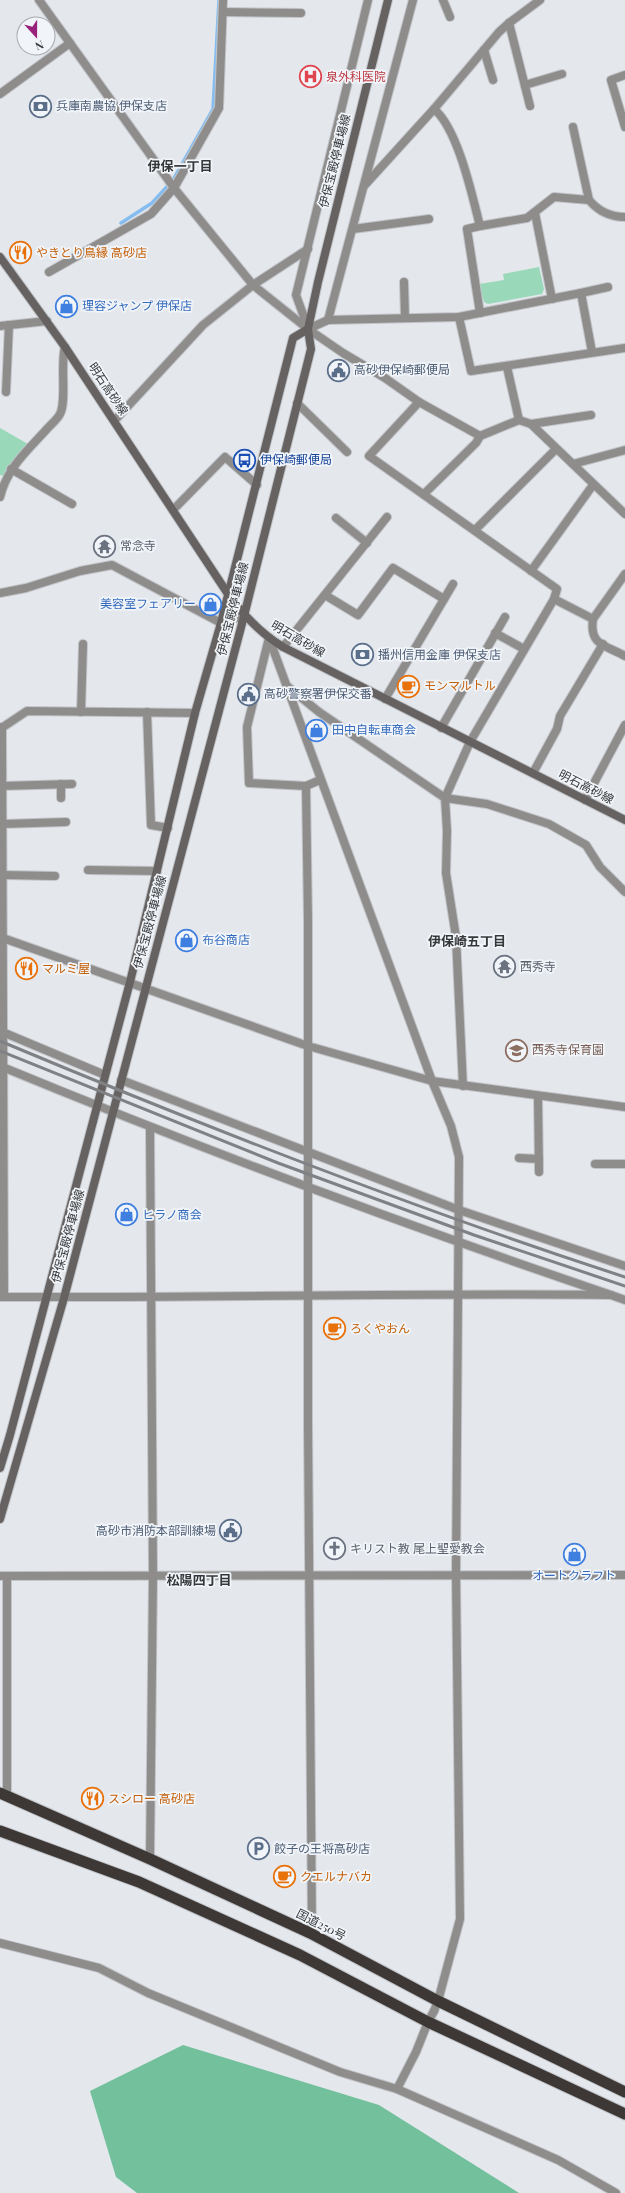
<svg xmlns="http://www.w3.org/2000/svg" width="625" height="2193" font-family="'Playfair Display','Noto Sans JP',serif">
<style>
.green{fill:#99d9ba}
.forest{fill:#73c09d}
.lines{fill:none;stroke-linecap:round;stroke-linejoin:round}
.stream{stroke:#86bdf0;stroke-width:3.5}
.minor-casing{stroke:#c1c4c8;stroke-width:10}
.tertiary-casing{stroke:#c1c4c8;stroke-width:10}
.secondary-casing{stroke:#c1c4c8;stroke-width:10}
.trunk-casing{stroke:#c1c4c8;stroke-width:13}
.minor{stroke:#8f8d8c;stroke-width:8}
.tertiary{stroke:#8f8d8c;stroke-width:8}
.secondary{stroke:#666261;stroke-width:8}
.trunk{stroke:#3d3836;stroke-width:11}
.rail{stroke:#7f8184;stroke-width:3}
.labels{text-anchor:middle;stroke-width:3.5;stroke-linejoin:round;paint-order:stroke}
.health-label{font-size:12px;fill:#be3a42;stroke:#f1f5f9;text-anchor:start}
.service-label{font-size:12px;fill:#4e5e75;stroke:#f1f5f9;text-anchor:start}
.street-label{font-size:12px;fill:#363739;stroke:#f1f5f9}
.food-label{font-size:12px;fill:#c56008;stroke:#f1f5f9;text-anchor:start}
.shop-label{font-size:12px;fill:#366cbe;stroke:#f1f5f9;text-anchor:start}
.transit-label{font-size:12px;fill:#164399;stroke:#f1f5f9;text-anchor:start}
.worship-label{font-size:12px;fill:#5b616d;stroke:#f1f5f9;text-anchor:start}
.education-label{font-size:12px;fill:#785e54;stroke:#f1f5f9;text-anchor:start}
.neighbourhood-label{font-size:13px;font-weight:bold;fill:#363739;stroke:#f1f5f9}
</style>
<rect width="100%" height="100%" fill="#e4e7ec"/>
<g class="green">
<path d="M 539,267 L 544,289 L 542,294 L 488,304 L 484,302 L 479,284 L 504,280 L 503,274 Z"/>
<path d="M 0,428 L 28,444 L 4,476 L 0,475 Z"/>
</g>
<path class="forest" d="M 183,2045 L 379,2105 L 519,2193 L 137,2193 L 116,2177 L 90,2091 Z"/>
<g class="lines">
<path class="stream" d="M 121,223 L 152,203 L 173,180 L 213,109 L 219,0"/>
<defs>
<g id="minor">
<path d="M 39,0 L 174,188 L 253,285 L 308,329 L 343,353 L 385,378 L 419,402 L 480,436 L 519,420 L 531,424 L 625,514"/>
<path d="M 443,0 L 450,17"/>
<path d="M 223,12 L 301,13"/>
<path d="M 509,23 L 530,106"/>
<path d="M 484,50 L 493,80"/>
<path d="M 625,75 L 611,80 L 625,127"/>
<path d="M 525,85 L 562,74"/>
<path d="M 0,94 L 70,43"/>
<path d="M 434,109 C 458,129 472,195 480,226 L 527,218 L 554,197 L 589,200 C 599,212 610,217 625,217"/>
<path d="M 573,127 L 589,200"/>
<path d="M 364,186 L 434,109 L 499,32 L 509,23 L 540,0"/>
<path d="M 535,213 L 552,299"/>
<path d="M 353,229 L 429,219"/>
<path d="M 49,272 L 151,214 L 174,188 L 219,108 L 223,0"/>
<path d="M 404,282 L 405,318"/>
<path d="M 581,293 L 608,287"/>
<path d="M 480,313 L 467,229 L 480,226"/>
<path d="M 459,317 L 471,371 L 625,348"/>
<path d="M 328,320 L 413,0"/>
<path d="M 0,326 L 47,321"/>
<path d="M 308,328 L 296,295 L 368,0"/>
<path d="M 308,329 L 328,320 L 459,317 L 581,293 L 592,352"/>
<path d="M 507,367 L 519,420"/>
<path d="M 6,392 L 9,325"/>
<path d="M 419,402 L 369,456 L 557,589 L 554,599 L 470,742 L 445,798 L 447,831 L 446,873 L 456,937 L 463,1086"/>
<path d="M 297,403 L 347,452"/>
<path d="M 115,420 L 203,325 L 253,285 L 308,249"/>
<path d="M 531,424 L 591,415"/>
<path d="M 573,464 L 625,450"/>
<path d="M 11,469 L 72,504"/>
<path d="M 424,494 L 476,443 L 480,436"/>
<path d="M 0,497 C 7,468 27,451 46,430 C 50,425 57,420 60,414 C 67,401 60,363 65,347"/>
<path d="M 173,510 L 225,457 L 257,485"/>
<path d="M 336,518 L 367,543"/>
<path d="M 475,530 L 556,449"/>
<path d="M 531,571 L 593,485"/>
<path d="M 0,593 L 26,588 L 80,571 L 112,565 L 221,623 L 244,616"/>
<path d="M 325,595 L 358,615 L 393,568 L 444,599"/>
<path d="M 554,599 L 593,619 C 589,645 605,645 625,656"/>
<path d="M 593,619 L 625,574"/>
<path d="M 495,633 L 524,649"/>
<path d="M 269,638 L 247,727 L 249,783 L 306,786"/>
<path d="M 283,647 L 387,517"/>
<path d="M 287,686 L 319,712 L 445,798 L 487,804 L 549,824 L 586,845 L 600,867 L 625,892"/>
<path d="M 385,699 L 453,584"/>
<path d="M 81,712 L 83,644"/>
<path d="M 147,712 L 151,825 L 168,828"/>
<path d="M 2,727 L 4,1297"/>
<path d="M 441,728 L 505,617"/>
<path d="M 0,729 L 27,711 L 195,713"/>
<path d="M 533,773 L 557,729 L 560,716 L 603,644"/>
<path d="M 61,784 L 61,798"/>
<path d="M 2,786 L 72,784"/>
<path d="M 585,800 L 625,725"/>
<path d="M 3,824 L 66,822"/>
<path d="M 88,870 L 157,871"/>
<path d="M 3,875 L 55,876"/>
<path d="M 0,1031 L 105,1075"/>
<path d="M 0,1066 C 201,1149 405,1225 611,1295"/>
<path d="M 121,1080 L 459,1210 L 625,1266"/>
<path d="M 538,1096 L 539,1172"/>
<path d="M 519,1158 L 539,1159"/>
<path d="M 595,1164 L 625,1164"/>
<path d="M 0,1297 C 204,1298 407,1293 611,1295 L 625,1300"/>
<path d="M 0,1576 L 625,1575"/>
<path d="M 7,1796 L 7,1576"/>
<path d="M 150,1859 L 153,1575 L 150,1127"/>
<path d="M 312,1935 L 308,1424 L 308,921 L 306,786 L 320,780"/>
<path d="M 0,1943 L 99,1968 L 148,1993 L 340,2072 L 397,2089 L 558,2160 L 616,2193"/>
<path d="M 397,2089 L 416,2052 L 428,2022 L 434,2011"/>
</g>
<g id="tertiary">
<path d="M 269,638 L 432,1081 L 451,1126 L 459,1157 L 456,1575 L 460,1919 L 438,2001 L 434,2011"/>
<path d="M 0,937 L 308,1046 L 432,1081 L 625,1107"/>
</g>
<g id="secondary">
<path d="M 0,257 L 65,347 L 228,594 C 244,616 260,633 283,647 L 625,820"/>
<path d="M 0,1468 L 10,1435 L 130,982 L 195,713 L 221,623 L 293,338 L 308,329"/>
<path d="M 0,1519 L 64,1298 L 244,616 L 311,349 L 308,329 L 318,282 L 388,0"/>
</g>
<g id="trunk">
<path d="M 0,1793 L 150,1859 L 310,1933 L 438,2001 L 625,2092"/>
<path d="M 0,1831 L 139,1882 L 300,1955 L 428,2022 L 625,2114"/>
</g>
</defs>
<use href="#minor" class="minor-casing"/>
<use href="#tertiary" class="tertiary-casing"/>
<use href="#secondary" class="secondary-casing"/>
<use href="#trunk" class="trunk-casing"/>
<use href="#minor" class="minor"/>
<use href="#tertiary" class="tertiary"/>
<use href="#secondary" class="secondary"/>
<use href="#trunk" class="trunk"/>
<g class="rail">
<path d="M 0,1041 C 205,1127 413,1208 625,1277"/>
<path d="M 0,1051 L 278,1163 L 474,1235 L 625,1286"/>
</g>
</g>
<defs>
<symbol id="hospital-ring" viewBox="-11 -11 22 22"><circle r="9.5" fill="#f1f5f9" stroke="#e0444e" stroke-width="1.5"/><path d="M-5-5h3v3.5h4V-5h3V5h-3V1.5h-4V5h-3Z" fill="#e0444e"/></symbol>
<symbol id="bank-ring" viewBox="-11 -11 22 22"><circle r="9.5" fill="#f1f5f9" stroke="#5c6f8a" stroke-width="1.5"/><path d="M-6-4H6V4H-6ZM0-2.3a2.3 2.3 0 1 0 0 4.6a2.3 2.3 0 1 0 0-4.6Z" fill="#5c6f8a"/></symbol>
<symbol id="restaurant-ring" viewBox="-11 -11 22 22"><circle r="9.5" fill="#f1f5f9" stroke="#e8710a" stroke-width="1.5"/><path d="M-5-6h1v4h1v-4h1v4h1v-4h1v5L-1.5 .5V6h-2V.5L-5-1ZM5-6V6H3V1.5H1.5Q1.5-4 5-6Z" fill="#e8710a"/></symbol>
<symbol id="shop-ring" viewBox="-11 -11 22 22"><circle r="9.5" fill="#f1f5f9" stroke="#3f7fe0" stroke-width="1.5"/><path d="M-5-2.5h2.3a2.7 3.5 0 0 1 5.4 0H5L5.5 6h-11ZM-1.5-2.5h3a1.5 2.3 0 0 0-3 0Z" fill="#3f7fe0"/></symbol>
<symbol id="civic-ring" viewBox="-11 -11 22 22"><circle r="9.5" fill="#f1f5f9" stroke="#5c6f8a" stroke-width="1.5"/><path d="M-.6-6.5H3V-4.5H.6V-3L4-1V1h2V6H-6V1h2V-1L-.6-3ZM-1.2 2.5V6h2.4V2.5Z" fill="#5c6f8a"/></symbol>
<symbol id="bus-ring" viewBox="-11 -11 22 22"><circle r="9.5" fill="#f1f5f9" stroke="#1a4fb4" stroke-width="1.5"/><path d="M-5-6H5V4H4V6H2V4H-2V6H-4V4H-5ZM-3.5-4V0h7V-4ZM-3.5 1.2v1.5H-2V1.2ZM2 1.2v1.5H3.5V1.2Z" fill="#1a4fb4"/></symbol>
<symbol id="temple-ring" viewBox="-11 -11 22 22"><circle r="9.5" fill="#f1f5f9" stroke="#6b7280" stroke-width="1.5"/><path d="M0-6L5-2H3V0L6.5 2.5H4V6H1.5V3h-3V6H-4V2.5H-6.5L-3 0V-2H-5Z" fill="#6b7280"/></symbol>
<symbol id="cafe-ring" viewBox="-11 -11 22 22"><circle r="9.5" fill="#f1f5f9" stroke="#e8710a" stroke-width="1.5"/><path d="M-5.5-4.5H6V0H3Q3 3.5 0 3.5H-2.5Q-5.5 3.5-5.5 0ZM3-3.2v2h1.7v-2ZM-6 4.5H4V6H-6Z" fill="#e8710a"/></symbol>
<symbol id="school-ring" viewBox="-11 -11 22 22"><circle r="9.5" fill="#f1f5f9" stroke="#8d6e63" stroke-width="1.5"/><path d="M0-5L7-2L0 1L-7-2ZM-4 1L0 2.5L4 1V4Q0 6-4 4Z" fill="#8d6e63"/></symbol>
<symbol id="church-ring" viewBox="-11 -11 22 22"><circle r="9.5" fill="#f1f5f9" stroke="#6b7280" stroke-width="1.5"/><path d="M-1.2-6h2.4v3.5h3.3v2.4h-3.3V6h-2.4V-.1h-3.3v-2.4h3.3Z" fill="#6b7280"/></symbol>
<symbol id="parking-ring" viewBox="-11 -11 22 22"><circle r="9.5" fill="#f1f5f9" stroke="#5c6f8a" stroke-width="1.5"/><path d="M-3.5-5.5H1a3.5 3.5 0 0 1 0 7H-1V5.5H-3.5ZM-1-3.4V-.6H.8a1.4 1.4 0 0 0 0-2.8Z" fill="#5c6f8a"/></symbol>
</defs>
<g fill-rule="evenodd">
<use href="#hospital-ring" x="298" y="64" width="25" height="25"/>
<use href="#bank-ring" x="28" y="94" width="25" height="25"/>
<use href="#restaurant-ring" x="8" y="240" width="25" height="25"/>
<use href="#shop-ring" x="54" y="294" width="25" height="25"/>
<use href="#civic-ring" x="326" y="358" width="25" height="25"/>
<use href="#bus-ring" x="232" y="448" width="25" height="25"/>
<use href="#temple-ring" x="92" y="534" width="25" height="25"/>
<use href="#shop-ring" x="198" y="592" width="25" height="25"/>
<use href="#bank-ring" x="350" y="642" width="25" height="25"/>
<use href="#cafe-ring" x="396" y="674" width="25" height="25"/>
<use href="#civic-ring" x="236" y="682" width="25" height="25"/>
<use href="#shop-ring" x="304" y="718" width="25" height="25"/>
<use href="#shop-ring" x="174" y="928" width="25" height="25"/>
<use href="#temple-ring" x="492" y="954" width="25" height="25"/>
<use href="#restaurant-ring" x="14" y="956" width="25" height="25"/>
<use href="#school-ring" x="504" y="1038" width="25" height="25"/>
<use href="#shop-ring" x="114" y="1202" width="25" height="25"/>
<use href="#cafe-ring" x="322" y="1316" width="25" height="25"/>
<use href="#civic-ring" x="218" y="1518" width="25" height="25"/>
<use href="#church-ring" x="322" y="1536" width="25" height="25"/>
<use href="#shop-ring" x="562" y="1542" width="25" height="25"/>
<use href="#restaurant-ring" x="80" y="1786" width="25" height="25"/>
<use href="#parking-ring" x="246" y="1836" width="25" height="25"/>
<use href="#cafe-ring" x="272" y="1864" width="25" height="25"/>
</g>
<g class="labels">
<g class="health-label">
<text x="326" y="81">泉外科医院</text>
</g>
<g class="service-label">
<text x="56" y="110">兵庫南農協 伊保支店</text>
<text x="354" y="374">高砂伊保崎郵便局</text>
<text x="378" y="659">播州信用金庫 伊保支店</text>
<text x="264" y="698">高砂警察署伊保交番</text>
<text x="216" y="1535" text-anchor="end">高砂市消防本部訓練場</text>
<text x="274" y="1853">餃子の王将高砂店</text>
</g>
<g class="street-label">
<text transform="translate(335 161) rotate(-76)" y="4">伊保宝殿停車場線</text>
<text transform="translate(108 389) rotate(56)" y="4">明石高砂線</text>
<text transform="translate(233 609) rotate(-76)" y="4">伊保宝殿停車場線</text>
<text transform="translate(298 639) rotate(30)" y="4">明石高砂線</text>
<text transform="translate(586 787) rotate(27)" y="4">明石高砂線</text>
<text transform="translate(150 922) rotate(-75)" y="4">伊保宝殿停車場線</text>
<text transform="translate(68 1236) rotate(-75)" y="4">伊保宝殿停車場線</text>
<text transform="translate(321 1925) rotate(27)" y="4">国道250号</text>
</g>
<g class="food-label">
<text x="36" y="257">やきとり鳥縁 高砂店</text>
<text x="424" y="690">モンマルトル</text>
<text x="42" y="973">マルミ屋</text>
<text x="350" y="1333">ろくやおん</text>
<text x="108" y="1803">スシロー 高砂店</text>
<text x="300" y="1881">クエルナバカ</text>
</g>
<g class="shop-label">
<text x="82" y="310">理容ジャンプ 伊保店</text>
<text x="196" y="608" text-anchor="end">美容室フェアリー</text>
<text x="332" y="734">田中自転車商会</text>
<text x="202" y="944">布谷商店</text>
<text x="142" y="1219">ヒラノ商会</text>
<text x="574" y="1580" text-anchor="middle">オートクラフト</text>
</g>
<g class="transit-label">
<text x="260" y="464">伊保崎郵便局</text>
</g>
<g class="worship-label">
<text x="120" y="550">常念寺</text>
<text x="520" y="971">西秀寺</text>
<text x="350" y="1553">キリスト教 尾上聖愛教会</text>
</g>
<g class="education-label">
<text x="532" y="1054">西秀寺保育園</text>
</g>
<g class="neighbourhood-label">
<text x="180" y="171">伊保一丁目</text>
<text x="467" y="946">伊保崎五丁目</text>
<text x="199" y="1585">松陽四丁目</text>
</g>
</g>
<g transform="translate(36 36) rotate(159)"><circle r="19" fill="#f1f5f9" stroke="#a6a9ac"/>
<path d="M0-3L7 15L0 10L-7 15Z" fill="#99217b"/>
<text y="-6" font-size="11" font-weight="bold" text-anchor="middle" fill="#363739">N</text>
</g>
</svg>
